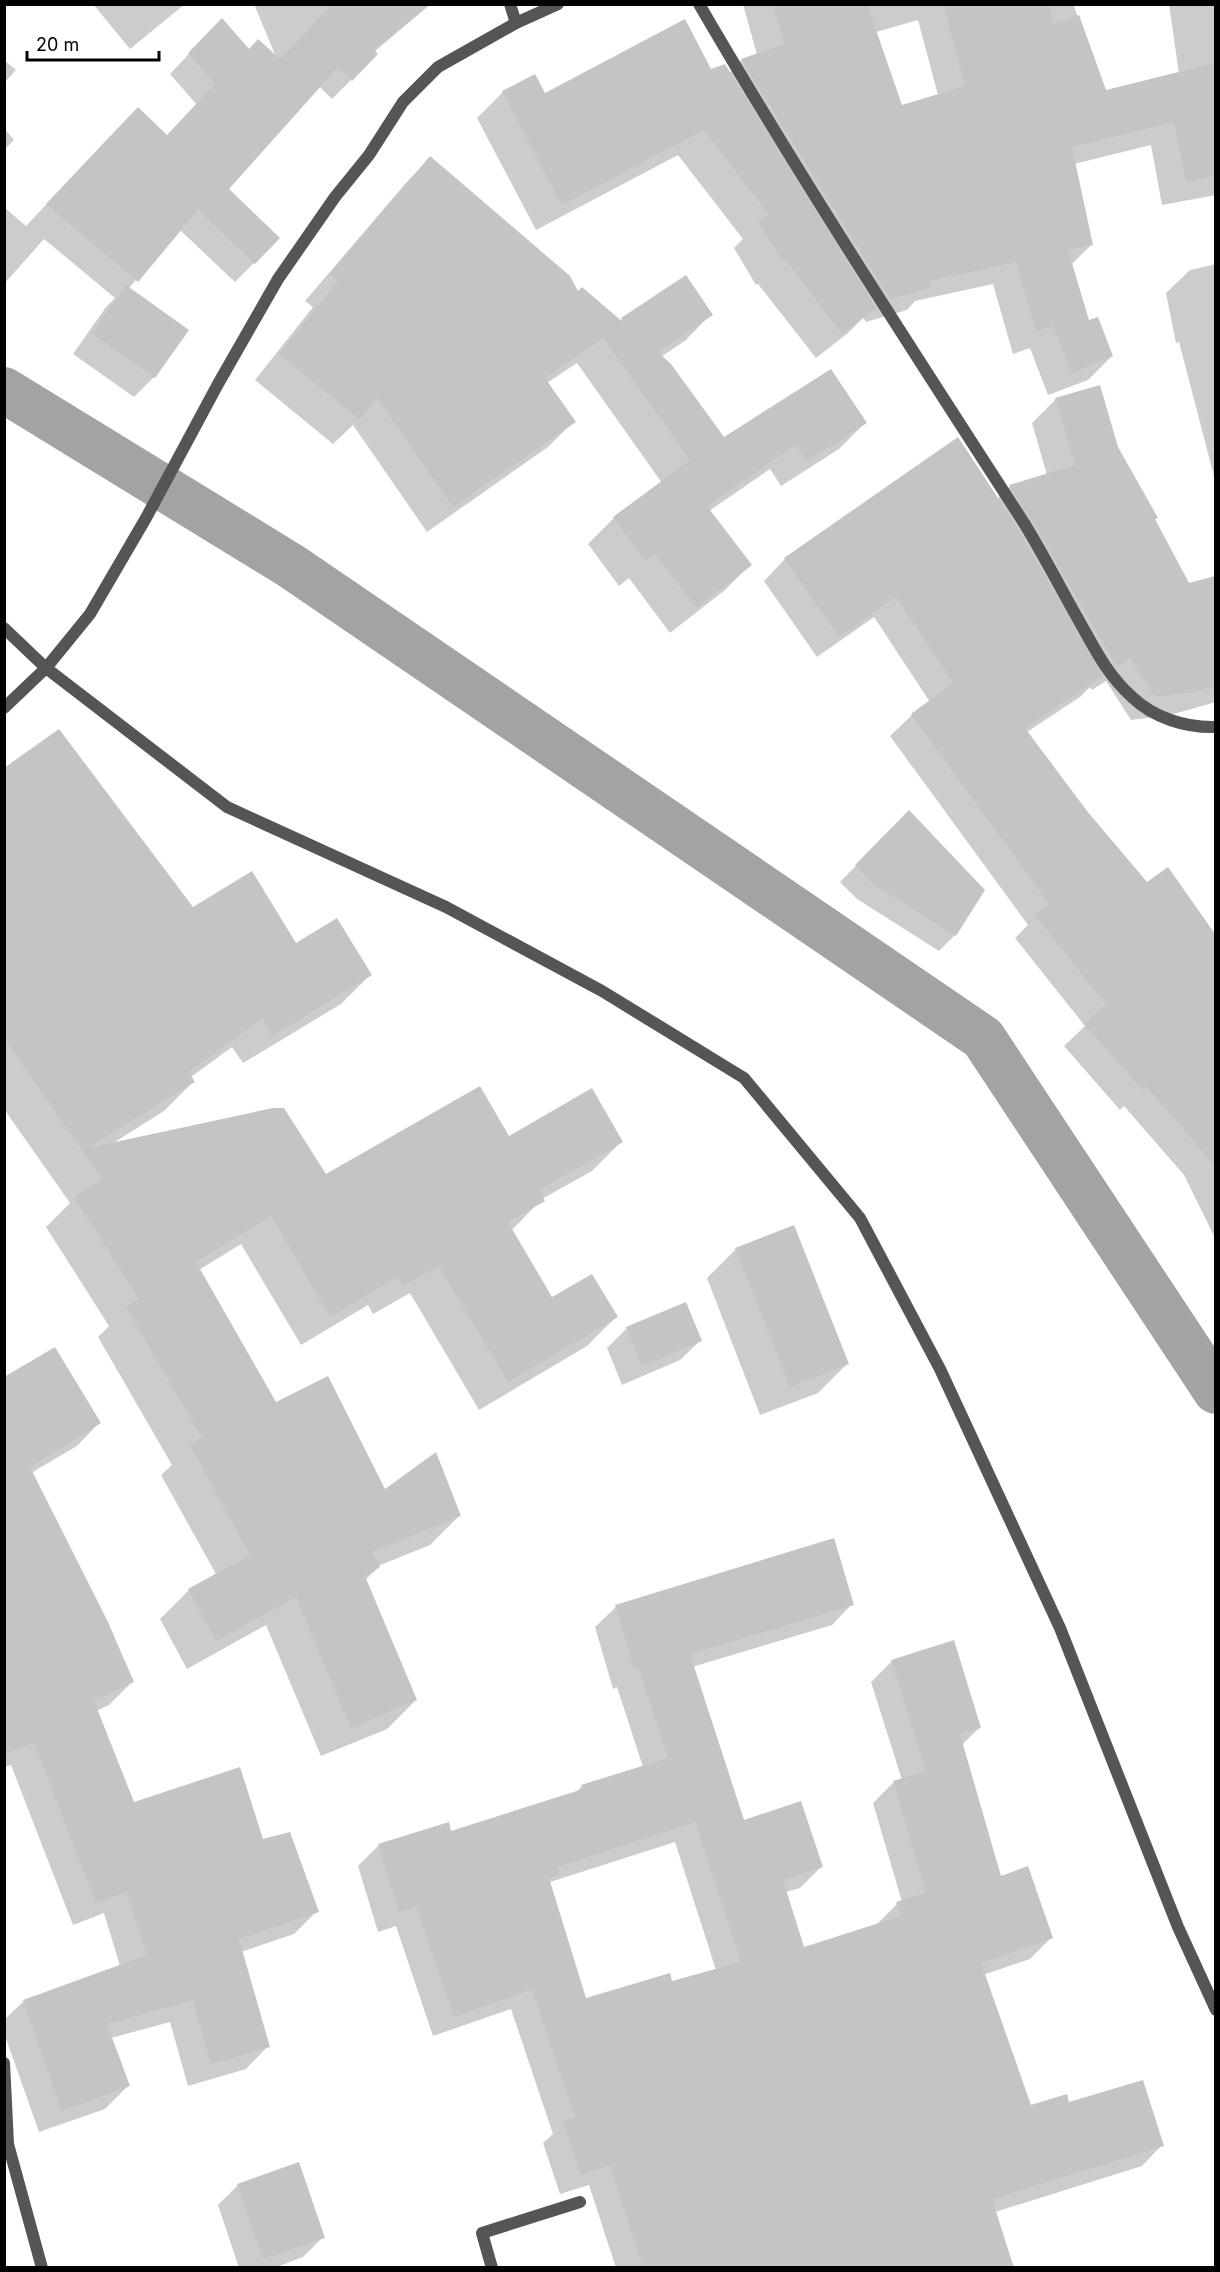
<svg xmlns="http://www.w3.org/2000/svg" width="1220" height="2272" font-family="Inter,sans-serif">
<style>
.shadow{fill:#0003;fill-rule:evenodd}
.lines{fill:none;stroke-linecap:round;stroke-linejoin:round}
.canal{stroke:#a3a3a3;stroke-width:46}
.building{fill:#c4c4c4;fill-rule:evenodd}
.minor{stroke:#555;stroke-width:12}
.tertiary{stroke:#555;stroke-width:12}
</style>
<rect width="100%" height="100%" fill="#fff"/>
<g class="shadow">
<path d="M 93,4 L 185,4 L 130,49 Z"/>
<path d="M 254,4 L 431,4 L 374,52 L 351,80 L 332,99 L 319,86 L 227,190 L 254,263 L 235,282 L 180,230 L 128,289 L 154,377 L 134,397 L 73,354 L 106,307 L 115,298 L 44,239 L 4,284 L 4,207 L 26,226 L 118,128 L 167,137 L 197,105 L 170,74 L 203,39 L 295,103 Z"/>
<path d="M 743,4 L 1080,4 L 1074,6 L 1105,92 L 1179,74 L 1169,4 L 1216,4 L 1216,195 L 1162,205 L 1151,145 L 1074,164 L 1092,244 L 1071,265 L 1088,322 L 1112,356 L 1088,380 L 1048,395 L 1030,348 L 1013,354 L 993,284 L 915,301 L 907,310 L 866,322 L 863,318 L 848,333 L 816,358 L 758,284 L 756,285 L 734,248 L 743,239 L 678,155 L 536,230 L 477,118 L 503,92 L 545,95 L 711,71 L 729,73 L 742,60 L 757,55 ZM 918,20 L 938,95 L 901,107 L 876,32 Z"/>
<path d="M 4,60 L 16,70 L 4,83 Z"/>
<path d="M 4,128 L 14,140 L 4,150 Z"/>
<path d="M 430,158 L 578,293 L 620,322 L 622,319 L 711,314 L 686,340 L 661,357 L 723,439 L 865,423 L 839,449 L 781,486 L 770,469 L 709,511 L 750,565 L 725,590 L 670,633 L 629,578 L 619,586 L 588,544 L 614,518 L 662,483 L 577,363 L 547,383 L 574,421 L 548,447 L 427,532 L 353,425 L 333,444 L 255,380 L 313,307 L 305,301 L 405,184 Z"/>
<path d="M 1216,264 L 1216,480 L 1215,480 L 1179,342 L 1176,343 L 1166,293 L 1190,270 Z"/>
<path d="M 1056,399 L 1117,448 L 1156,518 L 1154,520 L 1188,585 L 1216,578 L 1216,702 L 1170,715 L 1131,720 L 1106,681 L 1092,690 L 1090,687 L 1080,697 L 1027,732 L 1086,812 L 1147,884 L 1213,933 L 1216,933 L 1216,1240 L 1184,1175 L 1124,1106 L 1120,1110 L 1064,1046 L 1085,1026 L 1015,938 L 1028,925 L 890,736 L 912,715 L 930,702 L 874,617 L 817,657 L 764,581 L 785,559 L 997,499 L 1010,486 L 1047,475 L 1032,423 Z"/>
<path d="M 4,770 L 193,909 L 295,945 L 370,975 L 341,1004 L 243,1063 L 232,1047 L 191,1077 L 193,1082 L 164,1111 L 110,1145 L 282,1108 L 325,1176 L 508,1138 L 621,1142 L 592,1171 L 542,1199 L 511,1231 L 551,1299 L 616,1317 L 587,1346 L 479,1410 L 410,1293 L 373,1314 L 368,1305 L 301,1345 L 241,1244 L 199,1270 L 275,1404 L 385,1491 L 459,1516 L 430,1545 L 378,1566 L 379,1567 L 365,1580 L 416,1700 L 387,1729 L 321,1756 L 266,1625 L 187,1669 L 160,1619 L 189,1590 L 216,1574 L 161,1475 L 172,1465 L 98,1337 L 109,1326 L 46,1227 L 70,1203 L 4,1109 Z"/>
<path d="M 909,812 L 983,890 L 955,935 L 939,951 L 857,899 L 840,882 Z"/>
<path d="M 736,1249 L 847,1364 L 818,1393 L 760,1415 L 707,1278 Z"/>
<path d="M 627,1328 L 701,1340 L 680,1360 L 622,1385 L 607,1348 Z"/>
<path d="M 4,1379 L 99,1423 L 77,1446 L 31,1473 L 132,1682 L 109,1705 L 96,1711 L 133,1803 L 262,1841 L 317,1911 L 294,1934 L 241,1952 L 268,2046 L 246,2069 L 188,2086 L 170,2022 L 111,2038 L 128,2086 L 105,2109 L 39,2132 L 4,2033 L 4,2020 L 24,2001 L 120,1966 L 104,1913 L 73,1925 L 11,1765 L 4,1767 Z"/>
<path d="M 852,1604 L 832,1625 L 692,1667 L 743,1822 L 821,1867 L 800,1888 L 786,1892 L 803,1949 L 876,1925 L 897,1904 L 902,1902 L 873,1803 L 894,1782 L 902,1780 L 871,1682 L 892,1661 L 980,1727 L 962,1745 L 1000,1878 L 1051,1938 L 1030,1959 L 983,1975 L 1030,2107 L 1068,2104 L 1162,2145 L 1142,2166 L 995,2212 L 1012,2268 L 616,2268 L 589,2185 L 560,2194 L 543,2143 L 553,2134 L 511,2009 L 433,2036 L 396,1926 L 378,1932 L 358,1866 L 379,1845 L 450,1833 L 575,1793 L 582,1786 L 643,1767 L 617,1687 L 613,1689 L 595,1627 L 616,1607 ZM 675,1842 L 716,1970 L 671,1983 L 585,2000 L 550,1882 Z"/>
<path d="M 238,2185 L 323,2237 L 303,2257 L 274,2268 L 239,2268 L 218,2205 Z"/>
</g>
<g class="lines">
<path class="canal" d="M 4,390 L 291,566 L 983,1038 L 1216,1391"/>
</g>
<g class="building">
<path d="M 333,4 L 429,4 L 374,50 L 378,54 L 352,81 L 338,67 L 229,189 L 280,238 L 255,264 L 198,210 L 138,282 L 46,204 L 138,107 L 167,135 L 215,84 L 188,53 L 222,18 L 249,49 L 258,39 L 280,59 Z"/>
<path d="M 773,4 L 867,4 L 902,105 L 965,86 L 943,4 L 1050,4 L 1053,24 L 1079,15 L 1106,90 L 1215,63 L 1215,176 L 1186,182 L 1174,122 L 1072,147 L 1093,245 L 1068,250 L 1089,320 L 1098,317 L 1113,356 L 1072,373 L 1053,326 L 1036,331 L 1016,262 L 930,281 L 932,287 L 890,299 L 741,59 L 784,44 Z"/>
<path d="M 685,19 L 711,69 L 725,64 L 876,308 L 842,334 L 785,259 L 782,260 L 758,222 L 769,215 L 704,130 L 562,205 L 502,91 L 535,74 L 545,93 Z"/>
<path d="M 430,156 L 570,276 L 578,291 L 582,287 L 624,323 L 621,318 L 686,275 L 713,315 L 658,352 L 671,364 L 724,437 L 831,369 L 867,423 L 807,461 L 796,445 L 707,506 L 752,565 L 696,608 L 655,554 L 645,561 L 613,517 L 690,460 L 603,338 L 545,378 L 576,422 L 453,507 L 377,398 L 360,420 L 279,354 L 338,281 L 330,274 Z"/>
<path d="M 126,285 L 189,330 L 155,378 L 92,333 Z"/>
<path d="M 1100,385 L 1118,447 L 1158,518 L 1155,519 L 1189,583 L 1215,576 L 1215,686 L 1194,692 L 1155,697 L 1130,658 L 1117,667 L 1038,531 L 1009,485 L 1075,465 L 1055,398 Z"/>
<path d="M 958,437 L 1017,527 L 1103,676 L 1025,728 L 1087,811 L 1147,882 L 1168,867 L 1215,934 L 1215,1166 L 1146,1086 L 1142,1090 L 1084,1024 L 1106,1005 L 1035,915 L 1049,904 L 911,714 L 953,683 L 896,597 L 839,637 L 784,558 Z"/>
<path d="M 59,729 L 193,907 L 252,871 L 296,943 L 337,918 L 372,975 L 272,1036 L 262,1019 L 189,1072 L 195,1082 L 87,1148 L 273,1108 L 284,1108 L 326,1174 L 480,1086 L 509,1136 L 592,1088 L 623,1142 L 539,1190 L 545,1201 L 508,1222 L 552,1297 L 592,1274 L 618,1317 L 508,1382 L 439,1266 L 403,1286 L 397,1277 L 330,1317 L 271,1216 L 196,1262 L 276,1402 L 328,1376 L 385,1489 L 436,1452 L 461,1516 L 372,1552 L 380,1567 L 365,1576 L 417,1700 L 351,1728 L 296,1597 L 216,1641 L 188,1589 L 250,1555 L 190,1445 L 202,1438 L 126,1307 L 139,1299 L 74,1197 L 102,1179 L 4,1038 L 4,768 Z"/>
<path d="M 909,810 L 985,890 L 956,936 L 873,884 L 855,865 Z"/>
<path d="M 794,1225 L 849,1364 L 790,1387 L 735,1248 Z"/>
<path d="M 686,1302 L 702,1341 L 642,1366 L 626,1327 Z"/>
<path d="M 55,1347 L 101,1423 L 30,1467 L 107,1620 L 134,1682 L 94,1701 L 134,1802 L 240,1767 L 263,1839 L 290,1832 L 319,1912 L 239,1939 L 270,2047 L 211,2064 L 193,2000 L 107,2024 L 130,2086 L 62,2111 L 23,2000 L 147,1955 L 126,1892 L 96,1903 L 34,1743 L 4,1754 L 4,1377 Z"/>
<path d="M 834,1538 L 854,1605 L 690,1654 L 744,1820 L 801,1801 L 823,1867 L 783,1880 L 804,1947 L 901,1916 L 896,1902 L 926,1893 L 893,1781 L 926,1771 L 891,1660 L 954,1640 L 981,1728 L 960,1734 L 1001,1876 L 1028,1866 L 1053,1938 L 981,1963 L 1031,2105 L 1067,2094 L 1069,2102 L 1143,2080 L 1164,2146 L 992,2199 L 1014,2268 L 643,2268 L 610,2165 L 581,2175 L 563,2121 L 575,2117 L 532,1989 L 454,2017 L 416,1906 L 399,1912 L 378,1844 L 449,1822 L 451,1831 L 583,1789 L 581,1785 L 668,1758 L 638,1667 L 634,1669 L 615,1605 ZM 695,1822 L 741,1962 L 672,1981 L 670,1973 L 586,1998 L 549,1878 L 559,1875 L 557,1867 Z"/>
<path d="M 299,2162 L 325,2238 L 263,2259 L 237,2184 Z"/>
</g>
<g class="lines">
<g class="minor">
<path d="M 510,4 L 516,23"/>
<path d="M 699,4 C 802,181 913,351 1024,523 C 1043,554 1060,587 1078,619 C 1095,649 1106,673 1132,697 C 1154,718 1186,728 1216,727"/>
<path d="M 4,708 L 46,668 L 90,614 L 146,518 L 218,384 L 278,279 L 335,197 L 369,155 L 403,102 L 438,67 L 516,23 L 558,4"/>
<path d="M 4,2063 L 8,2144"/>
<path d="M 4,2145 L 8,2144 L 42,2268"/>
<path d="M 492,2268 L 482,2233 L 580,2202"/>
</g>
<path class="tertiary" d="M 4,628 L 46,668 L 227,807 L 446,907 L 602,991 L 744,1078 L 860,1218 L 940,1369 L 1060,1628 L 1178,1927 L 1216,2010"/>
</g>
<rect width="1220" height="2272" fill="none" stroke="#000000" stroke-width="12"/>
<path d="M27 51v9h132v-9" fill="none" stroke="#000000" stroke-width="3"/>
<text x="36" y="51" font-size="18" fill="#000000" stroke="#ffffff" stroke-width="4.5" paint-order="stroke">20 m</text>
</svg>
